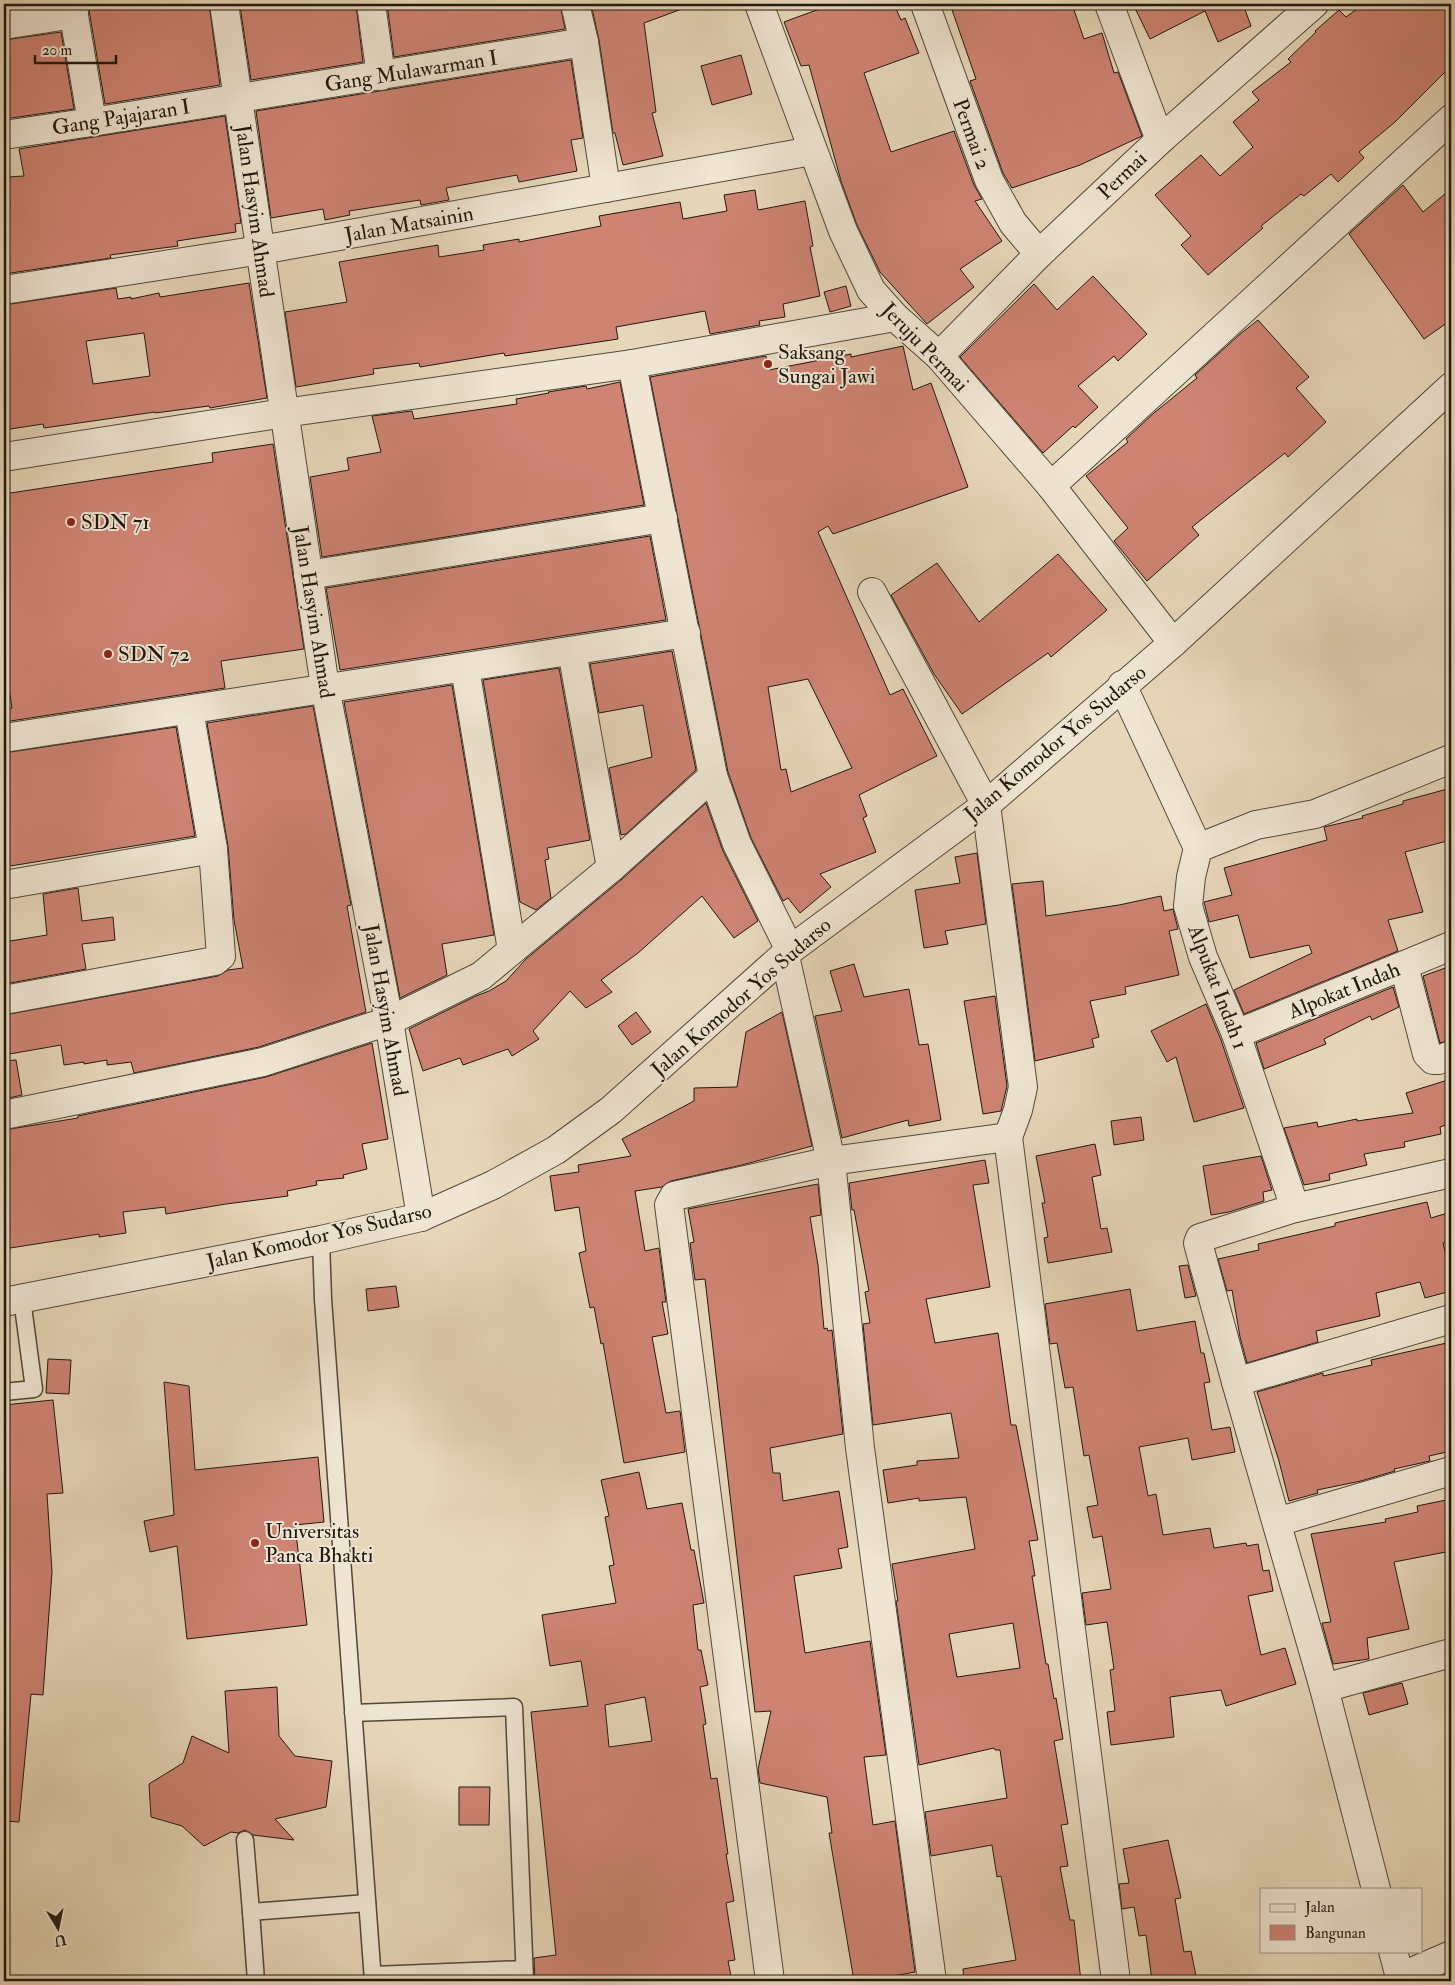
<svg xmlns="http://www.w3.org/2000/svg" width="1455" height="1985" font-family="'IM FELL Double Pica',serif">
<style>
.building{fill:#ce8373;stroke:#1f180f;fill-rule:evenodd}
.lines{fill:none;stroke-linecap:round;stroke-linejoin:round}
.service-casing{stroke:#51483a;stroke-width:19}
.minor-casing{stroke:#51483a;stroke-width:30}
.tertiary-casing{stroke:#51483a;stroke-width:30}
.service{stroke:#efe5d2;stroke-width:16}
.minor{stroke:#efe5d2;stroke-width:28}
.tertiary{stroke:#efe5d2;stroke-width:28}
.poi-dot{fill:#8f2418;stroke:#efe5d2;stroke-width:2}
.labels{text-anchor:middle;stroke-width:4;stroke-linejoin:round;paint-order:stroke}
.street-label{font-size:21px;fill:#1f180f;stroke:#efe5d2}
.poi-label{font-size:21px;fill:#1f180f;stroke:#efe5d2;text-anchor:start}
</style>
<rect width="100%" height="100%" fill="#e7d7b9"/>
<filter id="stains"><feTurbulence type="fractalNoise" baseFrequency=".004" numOctaves="4"/><feColorMatrix values="0 0 0 0 .2 0 0 0 0 .09 0 0 0 0 .02 0 0 0 .5 -.17"/></filter>
<radialGradient id="worn" r=".72"><stop offset=".6" stop-color="#630" stop-opacity="0"/><stop offset="1" stop-color="#630" stop-opacity=".3"/></radialGradient>
<g class="building">
<path d="M 88,4 L 209,4 L 220,85 L 105,104 Z"/>
<path d="M 251,4 L 356,4 L 363,62 L 251,80 L 240,6 Z"/>
<path d="M 387,4 L 421,4 L 422,10 L 447,4 L 459,4 L 459,7 L 477,4 L 560,4 L 565,29 L 394,57 Z"/>
<path d="M 591,4 L 690,4 L 690,6 L 644,23 L 656,112 L 652,113 L 663,156 L 623,165 L 615,133 L 613,133 L 599,40 Z"/>
<path d="M 833,4 L 894,4 L 901,20 L 905,18 L 919,53 L 864,73 L 891,152 L 954,131 L 974,185 L 982,199 L 975,201 L 1002,241 L 960,269 L 974,287 L 927,324 L 880,272 L 857,225 L 841,181 L 809,65 L 801,66 L 784,22 Z"/>
<path d="M 950,4 L 1072,4 L 1084,39 L 1102,33 L 1114,73 L 1118,72 L 1142,136 L 1080,165 L 1012,188 L 1003,173 L 970,81 L 976,79 Z"/>
<path d="M 1133,4 L 1243,4 L 1251,26 L 1218,42 L 1205,11 L 1150,39 Z"/>
<path d="M 1364,4 L 1451,4 L 1451,66 L 1395,122 L 1359,152 L 1364,158 L 1338,182 L 1331,174 L 1304,196 L 1301,194 L 1261,226 L 1263,228 L 1208,275 L 1181,245 L 1191,236 L 1155,195 L 1201,155 L 1220,176 L 1253,147 L 1233,122 L 1259,100 L 1252,92 L 1291,62 L 1288,59 L 1316,32 L 1315,31 L 1339,10 L 1346,17 Z"/>
<path d="M 61,32 L 74,109 L 4,119 L 4,82 L 9,81 L 4,54 L 4,40 Z"/>
<path d="M 741,55 L 752,94 L 712,105 L 701,66 Z"/>
<path d="M 571,60 L 583,138 L 571,140 L 577,171 L 519,182 L 517,175 L 446,188 L 449,200 L 421,205 L 420,200 L 349,211 L 350,215 L 325,220 L 323,209 L 271,218 L 256,111 Z"/>
<path d="M 225,116 L 241,223 L 235,224 L 236,232 L 177,241 L 178,246 L 110,255 L 111,258 L 4,274 L 4,210 L 10,209 L 7,177 L 24,176 L 19,149 Z"/>
<path d="M 1403,185 L 1423,212 L 1451,189 L 1451,320 L 1424,339 L 1349,234 Z"/>
<path d="M 755,190 L 758,210 L 805,201 L 813,246 L 810,247 L 820,296 L 783,304 L 785,317 L 759,321 L 760,325 L 710,334 L 705,311 L 616,327 L 618,339 L 505,356 L 504,353 L 420,367 L 419,363 L 373,369 L 374,374 L 296,387 L 285,312 L 347,302 L 339,262 L 438,245 L 439,257 L 484,250 L 483,245 L 519,239 L 519,242 L 601,226 L 599,216 L 680,202 L 683,219 L 727,211 L 724,195 Z"/>
<path d="M 1093,276 L 1147,334 L 1118,361 L 1114,356 L 1078,386 L 1098,407 L 1075,428 L 1073,426 L 1043,453 L 960,357 L 1034,284 L 1057,310 Z"/>
<path d="M 249,283 L 267,398 L 210,408 L 209,406 L 155,413 L 155,412 L 44,428 L 43,424 L 4,430 L 4,305 L 116,288 L 118,299 L 131,297 L 131,299 L 159,293 L 160,297 ZM 144,333 L 150,376 L 93,384 L 86,341 Z"/>
<path d="M 846,286 L 851,306 L 830,312 L 824,292 Z"/>
<path d="M 1258,320 L 1309,377 L 1296,388 L 1326,422 L 1288,457 L 1285,453 L 1192,527 L 1199,535 L 1147,581 L 1114,541 L 1128,528 L 1086,476 L 1128,442 L 1126,439 L 1154,413 L 1197,378 L 1195,375 L 1239,335 Z"/>
<path d="M 903,346 L 913,390 L 931,383 L 968,487 L 833,534 L 828,526 L 818,532 L 890,695 L 903,689 L 937,756 L 859,795 L 867,816 L 863,818 L 876,852 L 820,874 L 831,887 L 800,913 L 788,898 L 783,901 L 751,838 L 728,772 L 650,377 L 766,356 L 769,370 L 851,354 L 851,357 ZM 808,679 L 852,768 L 791,792 L 786,769 L 781,770 L 768,687 Z"/>
<path d="M 620,382 L 644,505 L 322,557 L 310,477 L 349,470 L 347,458 L 381,452 L 372,416 L 412,411 L 414,419 L 517,404 L 516,399 L 549,393 L 548,392 L 586,386 L 587,389 Z"/>
<path d="M 273,444 L 304,649 L 221,661 L 225,688 L 4,722 L 4,709 L 12,708 L 4,656 L 4,494 L 213,462 L 212,453 Z"/>
<path d="M 650,536 L 666,620 L 340,670 L 326,588 Z"/>
<path d="M 1058,554 L 1107,610 L 1051,657 L 1048,653 L 962,714 L 934,674 L 891,595 L 937,563 L 979,622 Z"/>
<path d="M 672,651 L 696,770 L 626,834 L 621,835 L 609,768 L 652,757 L 643,705 L 599,713 L 590,664 Z"/>
<path d="M 559,668 L 590,840 L 547,848 L 549,859 L 545,860 L 551,898 L 536,910 L 520,902 L 483,680 Z"/>
<path d="M 452,685 L 494,935 L 442,944 L 447,975 L 400,998 L 344,702 Z"/>
<path d="M 313,706 L 351,905 L 347,906 L 366,1012 L 259,1047 L 134,1073 L 131,1062 L 107,1065 L 107,1060 L 84,1064 L 84,1062 L 64,1065 L 61,1045 L 4,1055 L 4,1015 L 218,976 L 228,970 L 243,968 L 234,920 L 228,846 L 207,723 Z"/>
<path d="M 176,727 L 195,836 L 4,867 L 4,753 Z"/>
<path d="M 1451,788 L 1451,840 L 1405,852 L 1423,912 L 1388,920 L 1398,951 L 1244,1014 L 1234,990 L 1312,953 L 1309,945 L 1250,958 L 1238,915 L 1209,922 L 1204,902 L 1232,895 L 1224,868 L 1327,840 L 1324,827 L 1363,818 L 1362,816 L 1403,804 L 1403,801 Z"/>
<path d="M 706,803 L 723,851 L 758,921 L 734,938 L 702,896 L 638,953 L 601,980 L 612,992 L 586,1008 L 570,991 L 533,1031 L 539,1039 L 512,1056 L 508,1049 L 463,1065 L 460,1058 L 423,1071 L 409,1029 L 476,996 L 489,991 L 506,981 L 526,959 L 621,880 Z"/>
<path d="M 977,853 L 986,924 L 945,931 L 948,944 L 924,948 L 915,890 L 960,883 L 955,857 Z"/>
<path d="M 1043,881 L 1046,916 L 1119,905 L 1161,896 L 1164,911 L 1173,909 L 1178,929 L 1169,931 L 1179,975 L 1125,987 L 1126,994 L 1090,1001 L 1099,1037 L 1092,1039 L 1094,1047 L 1035,1061 L 1012,884 Z"/>
<path d="M 78,888 L 82,921 L 113,917 L 115,940 L 82,944 L 86,969 L 5,984 L 4,942 L 47,935 L 43,894 Z"/>
<path d="M 854,964 L 864,997 L 909,989 L 919,1045 L 928,1044 L 941,1120 L 909,1126 L 908,1120 L 842,1138 L 815,1016 L 842,1011 L 830,971 Z"/>
<path d="M 1448,967 L 1451,974 L 1451,1040 L 1440,1043 L 1423,976 Z"/>
<path d="M 1393,987 L 1399,1007 L 1372,1020 L 1370,1016 L 1324,1039 L 1326,1044 L 1264,1069 L 1256,1043 Z"/>
<path d="M 995,996 L 1007,1086 L 1001,1111 L 983,1114 L 964,1001 Z"/>
<path d="M 1206,1004 L 1221,1040 L 1244,1108 L 1194,1122 L 1176,1057 L 1167,1062 L 1151,1031 Z"/>
<path d="M 636,1012 L 651,1032 L 632,1045 L 618,1026 Z"/>
<path d="M 782,1012 L 812,1146 L 742,1165 L 671,1181 L 662,1187 L 635,1191 L 645,1251 L 659,1248 L 666,1302 L 662,1302 L 668,1334 L 652,1337 L 666,1413 L 680,1411 L 685,1452 L 624,1463 L 603,1343 L 601,1344 L 594,1307 L 590,1308 L 579,1253 L 586,1251 L 579,1207 L 555,1211 L 550,1176 L 579,1172 L 578,1165 L 631,1156 L 622,1139 L 694,1101 L 694,1088 L 737,1087 L 746,1032 Z"/>
<path d="M 372,1043 L 388,1139 L 362,1144 L 367,1169 L 343,1175 L 344,1178 L 316,1181 L 317,1185 L 287,1191 L 288,1196 L 226,1204 L 166,1214 L 165,1207 L 123,1212 L 126,1233 L 99,1237 L 99,1234 L 4,1249 L 4,1130 L 78,1118 L 78,1116 L 266,1077 Z"/>
<path d="M 16,1060 L 22,1095 L 4,1099 L 4,1061 Z"/>
<path d="M 1451,1079 L 1451,1123 L 1440,1127 L 1441,1134 L 1404,1142 L 1405,1147 L 1364,1154 L 1367,1165 L 1329,1174 L 1330,1180 L 1304,1185 L 1284,1128 L 1317,1122 L 1318,1127 L 1357,1119 L 1357,1121 L 1413,1113 L 1406,1093 Z"/>
<path d="M 1141,1117 L 1144,1140 L 1114,1145 L 1111,1121 Z"/>
<path d="M 1095,1144 L 1101,1175 L 1092,1177 L 1101,1229 L 1107,1228 L 1112,1252 L 1048,1263 L 1044,1238 L 1048,1237 L 1042,1203 L 1045,1203 L 1036,1156 Z"/>
<path d="M 1261,1156 L 1272,1190 L 1263,1192 L 1264,1201 L 1229,1212 L 1211,1215 L 1203,1166 Z"/>
<path d="M 985,1160 L 989,1183 L 973,1185 L 990,1287 L 926,1299 L 935,1343 L 998,1333 L 1011,1425 L 1016,1425 L 1038,1540 L 1029,1541 L 1035,1576 L 1032,1576 L 1046,1664 L 1048,1664 L 1054,1699 L 1056,1698 L 1063,1739 L 1054,1741 L 1068,1824 L 1061,1825 L 1068,1866 L 1060,1867 L 1070,1920 L 1074,1920 L 1081,1981 L 964,1981 L 963,1969 L 1016,1960 L 1001,1876 L 997,1877 L 992,1845 L 931,1856 L 925,1812 L 1007,1798 L 1000,1750 L 995,1750 L 994,1748 L 919,1765 L 896,1601 L 898,1601 L 892,1564 L 975,1549 L 966,1497 L 919,1501 L 919,1498 L 888,1503 L 883,1470 L 917,1465 L 917,1461 L 959,1458 L 951,1413 L 873,1425 L 863,1324 L 870,1323 L 865,1292 L 869,1291 L 854,1210 L 852,1210 L 849,1183 ZM 1013,1623 L 1020,1668 L 957,1677 L 949,1634 Z"/>
<path d="M 818,1184 L 821,1215 L 810,1217 L 818,1265 L 824,1329 L 827,1328 L 828,1331 L 832,1330 L 843,1434 L 770,1448 L 773,1473 L 780,1473 L 783,1501 L 839,1491 L 848,1547 L 838,1549 L 842,1568 L 794,1576 L 805,1653 L 870,1641 L 886,1755 L 864,1757 L 873,1825 L 895,1821 L 915,1972 L 867,1981 L 854,1981 L 829,1833 L 832,1833 L 827,1797 L 760,1783 L 758,1769 L 771,1711 L 755,1712 L 705,1279 L 695,1280 L 690,1243 L 694,1242 L 688,1209 Z"/>
<path d="M 1427,1202 L 1431,1218 L 1451,1212 L 1451,1241 L 1443,1243 L 1451,1275 L 1451,1291 L 1425,1298 L 1420,1282 L 1376,1293 L 1380,1316 L 1316,1331 L 1318,1342 L 1247,1363 L 1240,1337 L 1232,1290 L 1227,1291 L 1218,1259 L 1259,1250 L 1258,1244 L 1335,1226 L 1335,1223 Z"/>
<path d="M 1188,1265 L 1196,1296 L 1185,1298 L 1179,1266 Z"/>
<path d="M 396,1286 L 399,1307 L 368,1311 L 366,1289 Z"/>
<path d="M 1130,1289 L 1137,1331 L 1195,1321 L 1201,1353 L 1204,1353 L 1210,1382 L 1204,1383 L 1212,1430 L 1230,1427 L 1235,1452 L 1192,1460 L 1188,1438 L 1139,1447 L 1148,1496 L 1156,1494 L 1163,1535 L 1210,1528 L 1214,1548 L 1246,1543 L 1247,1546 L 1258,1544 L 1263,1571 L 1269,1570 L 1273,1591 L 1248,1596 L 1261,1655 L 1285,1648 L 1296,1684 L 1226,1706 L 1221,1690 L 1170,1697 L 1174,1737 L 1111,1745 L 1107,1712 L 1115,1711 L 1110,1670 L 1114,1669 L 1107,1622 L 1086,1625 L 1082,1593 L 1111,1589 L 1102,1536 L 1093,1538 L 1087,1507 L 1098,1505 L 1089,1455 L 1084,1456 L 1073,1387 L 1065,1388 L 1057,1343 L 1050,1344 L 1045,1304 Z"/>
<path d="M 1451,1342 L 1451,1451 L 1429,1456 L 1430,1461 L 1394,1469 L 1395,1471 L 1361,1481 L 1317,1490 L 1318,1493 L 1289,1501 L 1279,1461 L 1257,1392 L 1323,1373 L 1323,1376 L 1372,1365 L 1371,1360 Z"/>
<path d="M 48,1359 L 71,1360 L 69,1394 L 46,1393 Z"/>
<path d="M 164,1382 L 189,1386 L 195,1470 L 318,1457 L 324,1522 L 295,1525 L 307,1625 L 187,1639 L 177,1546 L 150,1552 L 144,1521 L 174,1515 Z"/>
<path d="M 53,1400 L 63,1493 L 47,1494 L 52,1572 L 43,1695 L 31,1694 L 19,1822 L 4,1821 L 4,1405 Z"/>
<path d="M 639,1472 L 647,1509 L 682,1503 L 691,1550 L 694,1550 L 704,1603 L 693,1605 L 698,1650 L 701,1650 L 708,1685 L 700,1687 L 706,1724 L 703,1725 L 711,1779 L 717,1778 L 728,1854 L 726,1854 L 734,1901 L 726,1903 L 735,1960 L 728,1961 L 732,1981 L 535,1981 L 534,1958 L 556,1955 L 531,1712 L 588,1706 L 581,1661 L 550,1666 L 542,1615 L 616,1603 L 609,1566 L 614,1565 L 605,1517 L 609,1516 L 601,1480 ZM 645,1697 L 652,1741 L 609,1747 L 605,1705 Z"/>
<path d="M 1451,1499 L 1451,1551 L 1394,1562 L 1409,1629 L 1367,1638 L 1369,1659 L 1333,1664 L 1322,1623 L 1331,1622 L 1311,1534 L 1386,1522 L 1385,1519 L 1418,1512 L 1417,1506 Z"/>
<path d="M 1402,1683 L 1408,1704 L 1369,1715 L 1363,1693 Z"/>
<path d="M 277,1687 L 279,1736 L 295,1756 L 332,1761 L 326,1807 L 275,1819 L 294,1840 L 253,1835 L 245,1830 L 238,1833 L 231,1832 L 204,1846 L 182,1826 L 151,1817 L 149,1784 L 183,1763 L 192,1736 L 229,1753 L 225,1691 Z"/>
<path d="M 459,1787 L 490,1787 L 489,1825 L 459,1825 Z"/>
<path d="M 1168,1840 L 1181,1898 L 1175,1899 L 1184,1952 L 1191,1951 L 1197,1981 L 1152,1981 L 1146,1935 L 1139,1936 L 1134,1907 L 1122,1909 L 1119,1884 L 1129,1883 L 1123,1849 Z"/>
</g>
<g class="lines">
<defs>
<g id="service">
<path d="M 321,1240 L 323,1299 L 373,1981"/>
<path d="M 4,1392 L 34,1389 L 22,1299"/>
<path d="M 353,1713 L 514,1707 L 525,1981"/>
<path d="M 245,1840 L 251,1912"/>
<path d="M 373,1975 L 524,1969"/>
<path d="M 256,1981 L 251,1912 L 367,1903"/>
</g>
<g id="minor">
<path d="M 72,4 L 92,122"/>
<path d="M 224,4 L 325,687 L 389,1021 L 421,1217"/>
<path d="M 371,4 L 381,76"/>
<path d="M 575,4 L 584,42 L 606,188"/>
<path d="M 759,4 L 843,231 L 871,290 L 895,317 L 939,356 L 1051,486 L 1173,643"/>
<path d="M 925,4 L 989,180 L 1013,223 L 1039,254"/>
<path d="M 1109,4 L 1160,140"/>
<path d="M 4,25 L 74,14"/>
<path d="M 4,135 L 92,122 L 584,42"/>
<path d="M 4,290 L 261,250 L 812,151"/>
<path d="M 939,356 L 1039,254 L 1160,140 L 1314,4"/>
<path d="M 632,364 L 713,776 L 737,844 L 790,950"/>
<path d="M 4,457 L 284,413 L 632,364 L 895,317"/>
<path d="M 1051,486 L 1451,119"/>
<path d="M 308,575 L 663,518"/>
<path d="M 872,592 L 986,805 L 1023,1087 L 1018,1110 L 1008,1137 L 1116,1981"/>
<path d="M 572,651 L 611,868"/>
<path d="M 465,668 L 512,950"/>
<path d="M 1122,685 L 1198,848"/>
<path d="M 4,738 L 686,633"/>
<path d="M 4,885 L 213,849"/>
<path d="M 785,956 L 831,1161 L 860,1448 L 932,1981"/>
<path d="M 1404,966 L 1427,1054 L 1433,1060 L 1439,1060 L 1451,1055"/>
<path d="M 4,1000 L 215,961 L 221,956 L 213,849 L 189,710"/>
<path d="M 1236,1034 L 1451,946"/>
<path d="M 4,1115 L 263,1062 L 389,1021 L 481,976 L 611,868 L 713,776"/>
<path d="M 1295,1208 L 1236,1034 L 1203,957 L 1188,906 L 1191,877 L 1198,848 L 1256,825 L 1315,814 L 1451,759"/>
<path d="M 1236,1382 L 1451,1319"/>
<path d="M 1277,1522 L 1451,1471"/>
<path d="M 1324,1688 L 1451,1653"/>
<path d="M 1376,1889 L 1324,1688 L 1236,1382 L 1198,1243 L 1200,1238 L 1295,1208 L 1451,1173"/>
<path d="M 1393,1951 L 1401,1981"/>
<path d="M 1400,1977 L 1451,1955"/>
<path d="M 770,1981 L 669,1205 L 674,1196 L 831,1161 L 1008,1137"/>
</g>
<path id="tertiary" d="M 4,1302 L 321,1240 L 421,1217 L 493,1185 L 556,1150 L 611,1110 L 790,950 L 986,805 L 1173,643 L 1451,387"/>
</defs>
<use href="#service" class="service-casing"/>
<use href="#minor" class="minor-casing"/>
<use href="#tertiary" class="tertiary-casing"/>
<use href="#service" class="service"/>
<use href="#minor" class="minor"/>
<use href="#tertiary" class="tertiary"/>
</g>
<g class="poi-dot">
<circle cx="768" cy="364" r="5"/>
<circle cx="71" cy="522" r="5"/>
<circle cx="108" cy="654" r="5"/>
<circle cx="255" cy="1543" r="5"/>
</g>
<g class="labels">
<g class="street-label">
<text transform="translate(411 71) rotate(-9)" y="7">Gang Mulawarman I</text>
<text transform="translate(121 117) rotate(-9)" y="7">Gang Pajajaran I</text>
<text transform="translate(972 134) rotate(70)" y="7">Permai 2</text>
<text transform="translate(1122 175) rotate(-44)" y="7">Permai</text>
<text transform="translate(255 211) rotate(82)" y="7">Jalan Hasyim Ahmad</text>
<text transform="translate(409 224) rotate(-10)" y="7">Jalan Matsainin</text>
<text transform="translate(925 347) rotate(46)" y="7">Jeruju Permai</text>
<text transform="translate(314 612) rotate(81)" y="7">Jalan Hasyim Ahmad</text>
<text transform="translate(1055 743) rotate(-40)" y="7">Jalan Komodor Yos Sudarso</text>
<text transform="translate(1218 987) rotate(69)" y="7">Alpukat Indah 1</text>
<text transform="translate(1344 990) rotate(-22)" y="7">Alpokat Indah</text>
<text transform="translate(741 997) rotate(-41)" y="7">Jalan Komodor Yos Sudarso</text>
<text transform="translate(386 1010) rotate(80)" y="7">Jalan Hasyim Ahmad</text>
<text transform="translate(319 1236) rotate(-13)" y="7">Jalan Komodor Yos Sudarso</text>
</g>
<g class="poi-label">
<text x="778" y="359">Saksang<tspan x="778" dy="24">Sungai Jawi</tspan></text>
<text x="81" y="529">SDN 71</text>
<text x="118" y="661">SDN 72</text>
<text x="265" y="1538">Universitas<tspan x="265" dy="24">Panca Bhakti</tspan></text>
</g>
</g>
<rect width="1455" height="1985" fill="none" stroke="#e7d7b9" stroke-width="20"/>
<rect x="5" y="5" width="1445" height="1975" fill="none" stroke="#1f180f" stroke-width="2.5"/>
<rect x="10" y="10" width="1435" height="1965" fill="none" stroke="#1f180f"/>
<rect x="1260" y="1888" width="162" height="65" fill="#efe5d2" stroke="#9c9384"/>
<rect x="1270" y="1904" width="25" height="8" fill="#efe5d2" stroke="#9c9384"/>
<text x="1305" y="1912" font-size="15" fill="#1f180f">Jalan</text>
<rect x="1270" y="1925" width="25" height="15" fill="#ce8373" stroke="#9c9384"/>
<text x="1305" y="1938" font-size="15" fill="#1f180f">Bangunan</text>
<g transform="translate(58 1928) rotate(170)" stroke="#efe5d2" stroke-width="4" paint-order="stroke">
<path d="M0-4L9 19L0 12L-9 19Z" fill="#1f180f"/>
<text y="-8" font-size="14" font-weight="bold" text-anchor="middle" fill="#1f180f">U</text>
</g>
<path d="M35 55v8h81v-8" fill="none" stroke="#1f180f" stroke-width="2.5"/>
<text x="42" y="55" font-size="15" fill="#1f180f" stroke="#efe5d2" stroke-width="4" paint-order="stroke">20 m</text>
<rect width="100%" height="100%" filter="url(#stains)"/>
<rect width="100%" height="100%" fill="url(#worn)"/>
</svg>
